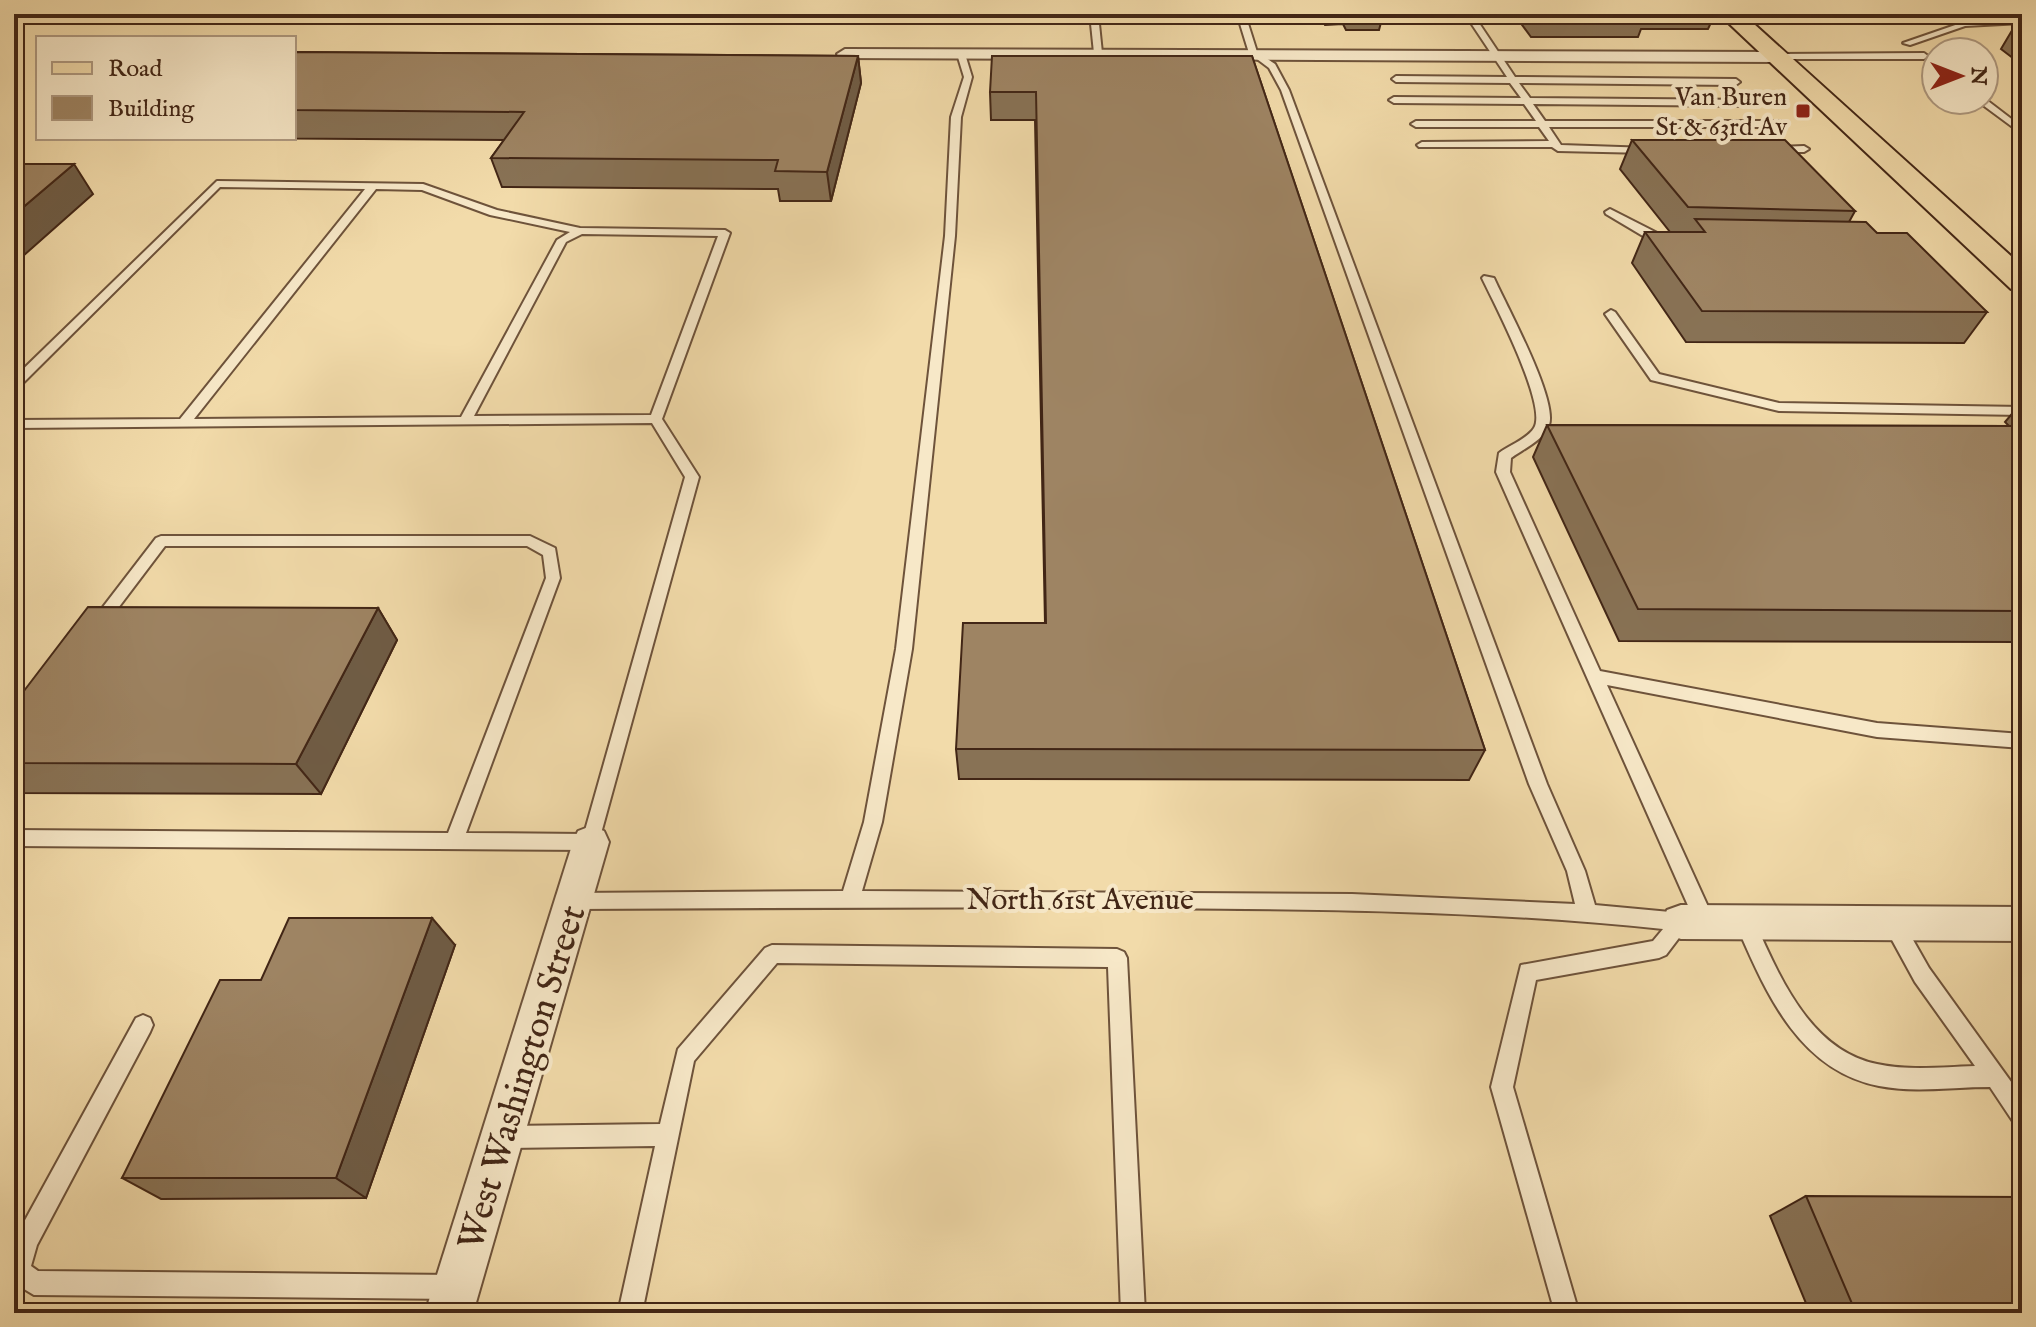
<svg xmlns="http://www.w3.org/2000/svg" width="2036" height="1327" font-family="'IM FELL English',serif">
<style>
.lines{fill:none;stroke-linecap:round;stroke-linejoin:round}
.lane-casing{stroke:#6e533b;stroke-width:4}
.street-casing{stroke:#6e533b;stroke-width:4}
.primary-casing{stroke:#422616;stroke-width:4}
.lane{fill:#f7e8c8;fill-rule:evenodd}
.street{fill:#f7e8c8;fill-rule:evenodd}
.primary{fill:#f2dbaa;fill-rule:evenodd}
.wall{fill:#887255;stroke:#422616;stroke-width:2}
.shaded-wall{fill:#6f5c45;stroke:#422616;stroke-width:2}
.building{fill:#9e8463;stroke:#422616;stroke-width:2}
.poi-dot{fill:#8f2418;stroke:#f7e8c8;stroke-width:3}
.labels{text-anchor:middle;stroke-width:8;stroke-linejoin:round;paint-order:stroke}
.far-poi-label{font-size:26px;fill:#422616;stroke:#f7e8c8;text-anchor:end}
.street-label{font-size:30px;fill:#422616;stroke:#f7e8c8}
.near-street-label{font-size:36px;fill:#422616;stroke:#f7e8c8}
</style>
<rect width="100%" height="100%" fill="#f2dbaa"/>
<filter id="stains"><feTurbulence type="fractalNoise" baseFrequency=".0025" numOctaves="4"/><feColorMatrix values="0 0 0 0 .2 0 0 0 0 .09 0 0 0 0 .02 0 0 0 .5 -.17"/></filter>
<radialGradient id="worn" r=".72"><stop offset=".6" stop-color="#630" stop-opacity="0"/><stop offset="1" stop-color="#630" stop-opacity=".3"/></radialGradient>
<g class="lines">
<defs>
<g id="lane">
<path d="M 1090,14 L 1098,14 L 1102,53 L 1098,56 L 1094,53 Z"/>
<path d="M 1237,14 L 1245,14 L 1257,52 L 1275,64 L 1289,90 L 1547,784 L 1585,871 L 1595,905 L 1681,913 L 1688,916 L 1691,922 L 1666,955 L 1659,958 L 1536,980 L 1513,1087 L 1579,1313 L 1555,1313 L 1491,1087 L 1521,965 L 1653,941 L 1663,929 C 1484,910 1304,909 1125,908 C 941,907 757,908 573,909 L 566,907 L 564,901 L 566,895 L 573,893 L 843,891 L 864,822 L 896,649 L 945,236 L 951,117 L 964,77 L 957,54 L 961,51 L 965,54 L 972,77 L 961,117 L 955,236 L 912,649 L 882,822 L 862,891 L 1352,894 L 1575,904 L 1567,871 L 1529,784 L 1281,90 L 1269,68 L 1249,53 Z"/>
<path d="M 1465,14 L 1473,14 L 1515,77 L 1736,79 L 1740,82 L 1736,85 L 1519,83 L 1530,98 L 1757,100 L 1762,103 L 1757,106 L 1533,104 L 1545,121 L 1780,121 L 1785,124 L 1780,127 L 1549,127 L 1561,145 L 1650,148 L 1652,150 L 1647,153 L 1558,151 L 1552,147 L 1419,147 L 1417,145 L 1422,142 L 1549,141 L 1539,127 L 1416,127 L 1411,124 L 1416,121 L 1536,121 L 1524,104 L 1394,103 L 1389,100 L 1394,97 L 1521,98 L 1510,83 L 1396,82 L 1392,79 L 1396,76 L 1507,77 Z"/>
<path d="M 2022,19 L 2022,23 L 1965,26 L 1910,45 L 1903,43 L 1964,22 Z"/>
<path d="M 1777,54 L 1924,53 L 1928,56 L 1924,59 L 1774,59 L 1774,55 Z"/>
<path d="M 1984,98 L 2022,127 L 2022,134 L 1976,100 Z"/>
<path d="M 1775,147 L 1804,146 L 1809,149 L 1804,152 L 1772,152 L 1770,150 Z"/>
<path d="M 217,181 L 423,184 L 497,210 L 580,228 L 725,230 L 730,233 L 662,419 L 699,477 L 597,848 L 591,850 L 14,846 L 14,830 L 448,833 L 546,578 L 543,555 L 527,546 L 165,546 L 103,628 L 93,628 L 90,624 L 93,620 L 156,538 L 161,536 L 530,536 L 555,548 L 560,578 L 466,833 L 584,834 L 685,477 L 652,423 L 14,428 L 14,420 L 180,419 L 365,189 L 220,187 L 18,388 L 14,389 L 14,378 ZM 376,189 L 422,190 L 490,215 L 570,232 L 557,240 L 461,417 L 194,419 ZM 582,234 L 718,236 L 651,415 L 474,416 L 566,242 Z"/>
<path d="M 1610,209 L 1667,238 L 1668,240 L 1663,243 L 1643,236 L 1606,214 L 1605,212 Z"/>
<path d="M 1484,276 L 1494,278 C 1506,305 1558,400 1549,425 C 1543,441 1523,449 1511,458 L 1510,472 L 1600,671 L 1877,723 L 2022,734 L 2022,748 L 1877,737 L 1607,685 L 1715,922 L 1712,928 L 1705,931 L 1698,928 L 1496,472 L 1499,453 C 1510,445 1527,439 1534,428 C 1548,406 1494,303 1482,278 Z"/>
<path d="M 1611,310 L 1615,312 L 1659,374 L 1779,403 L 2022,407 L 2022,415 L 1779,411 L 1651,380 L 1605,314 Z"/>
<path d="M 1745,913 L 1752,916 C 1778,973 1808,1050 1877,1064 C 1908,1071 1943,1067 1975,1066 L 1915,982 L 1886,929 L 1883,923 L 1886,917 L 1893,914 L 1900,917 L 1929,968 L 2022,1097 L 2022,1126 L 2014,1123 L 1990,1087 C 1953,1087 1915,1093 1879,1086 C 1797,1070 1765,990 1735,922 L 1738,916 Z"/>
<path d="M 772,945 L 1117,949 L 1124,952 L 1127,958 L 1145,1313 L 1121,1313 L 1108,967 L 777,963 L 694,1061 L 642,1313 L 618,1313 L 655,1146 L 504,1148 L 496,1145 L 493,1137 L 496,1129 L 504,1126 L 660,1124 L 678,1049 L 765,948 Z"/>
<path d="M 143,1015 L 150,1018 L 153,1025 L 150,1032 L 37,1245 L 31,1266 L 38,1271 L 455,1275 L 463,1279 L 467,1287 L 463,1295 L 455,1299 L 34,1295 L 14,1283 L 14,1243 L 18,1233 L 136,1018 Z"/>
</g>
<g id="street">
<path d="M 845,49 L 1777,52 L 1785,57 L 1777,62 L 839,58 L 837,54 Z"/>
<path d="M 591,826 L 604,831 L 609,842 L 473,1313 L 425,1313 L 573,842 L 578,831 Z"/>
<path d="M 1681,905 L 2022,907 L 2022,941 L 1681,939 L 1667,934 L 1662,922 L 1667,910 Z"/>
</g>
<path id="primary" d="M 1719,14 L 1743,14 L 2022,266 L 2022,291 L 2011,289 Z"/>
</defs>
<use href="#lane" class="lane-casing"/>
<use href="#street" class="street-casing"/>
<use href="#primary" class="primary-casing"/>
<use href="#lane" class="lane"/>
<use href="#street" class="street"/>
<use href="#primary" class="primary"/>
</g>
<g class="wall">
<path d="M 1320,14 L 1450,14 L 1383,15 L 1379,30 L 1346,30 L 1343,24 L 1325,25 Z"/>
<path d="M 1514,14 L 1715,14 L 1708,29 L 1641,29 L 1638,37 L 1531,37 Z"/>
<path d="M 2017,22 L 2022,22 L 2022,65 L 2001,49 Z"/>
<path d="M 294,52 L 858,56 L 861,83 L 831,201 L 780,201 L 778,189 L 502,187 L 491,158 L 504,140 L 217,138 L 294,138 Z"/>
<path d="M 1252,56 L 1485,750 L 1469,780 L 959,779 L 956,749 L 1045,623 L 1035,120 L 991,120 L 990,92 Z"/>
<path d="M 1632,140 L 1855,211 L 1849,222 L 1877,233 L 1987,312 L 1964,343 L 1686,342 L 1632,263 L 1645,232 L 1670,232 L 1620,169 Z"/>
<path d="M 2022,402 L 2022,642 L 1619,641 L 1533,457 L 1547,425 L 2009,426 L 2005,422 Z"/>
<path d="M 378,608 L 397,640 L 321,794 L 14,793 L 14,704 Z"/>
<path d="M 455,945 L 366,1198 L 161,1199 L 122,1178 L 261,980 Z"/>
<path d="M 1806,1196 L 2022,1313 L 1810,1313 L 1770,1216 Z"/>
</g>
<g class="shaded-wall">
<path d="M 858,56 L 861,83 L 831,201 L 827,172 Z"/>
<path d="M 74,164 L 93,194 L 14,264 L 14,215 Z"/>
<path d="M 378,608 L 397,640 L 321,794 L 296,764 Z"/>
<path d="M 432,918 L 455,945 L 366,1198 L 336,1178 Z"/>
</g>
<g class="building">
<path d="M 1530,14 L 1637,14 L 1644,21 L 1536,21 Z"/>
<path d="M 294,52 L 858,56 L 827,172 L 775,171 L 778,160 L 491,158 L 524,112 L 294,110 Z"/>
<path d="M 992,56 L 1252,56 L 1485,750 L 956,749 L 963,623 L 1046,623 L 1036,92 L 990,92 Z"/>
<path d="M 1632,140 L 1785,140 L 1855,211 L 1688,207 Z"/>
<path d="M 14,164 L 74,164 L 14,215 Z"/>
<path d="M 1695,219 L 1866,222 L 1877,233 L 1907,233 L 1987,312 L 1702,311 L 1645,232 L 1705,232 Z"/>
<path d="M 1547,425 L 2022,426 L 2022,611 L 1638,609 Z"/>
<path d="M 88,607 L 378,608 L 296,764 L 14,763 L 14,704 Z"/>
<path d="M 289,918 L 432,918 L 336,1178 L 122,1178 L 220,980 L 261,980 Z"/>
<path d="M 1806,1196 L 2022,1197 L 2022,1313 L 1856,1313 Z"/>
</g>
<rect class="poi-dot" x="1795" y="103" width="16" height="16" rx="4"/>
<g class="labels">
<g class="far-poi-label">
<text x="1787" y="105">Van Buren<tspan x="1787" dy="30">St &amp; 63rd Av</tspan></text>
</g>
<g class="street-label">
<text x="1080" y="909">North 61st Avenue</text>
</g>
<g class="near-street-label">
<text transform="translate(520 1077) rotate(-73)" y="13">West Washington Street</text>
</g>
</g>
<rect width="2036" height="1327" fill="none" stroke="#f2dbaa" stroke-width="48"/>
<rect x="16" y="16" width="2004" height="1295" fill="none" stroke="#422616" stroke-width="4"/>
<rect x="24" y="24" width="1988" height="1279" fill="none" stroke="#422616" stroke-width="2"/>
<rect x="36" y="36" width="260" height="104" fill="#f7e8c8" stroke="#af9a81" stroke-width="2"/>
<rect x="52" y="62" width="40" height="12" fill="#f2dbaa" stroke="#af9a81" stroke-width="2"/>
<text x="108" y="76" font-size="24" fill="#422616">Road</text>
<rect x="52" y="96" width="40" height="24" fill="#9e8463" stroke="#af9a81" stroke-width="2"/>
<text x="108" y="116" font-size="24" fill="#422616">Building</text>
<g transform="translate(1960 76) rotate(90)"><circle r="38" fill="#f7e8c8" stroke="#af9a81" stroke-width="2"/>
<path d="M0-6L14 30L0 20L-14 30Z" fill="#8f2418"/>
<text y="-12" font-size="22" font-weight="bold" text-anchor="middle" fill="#422616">N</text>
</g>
<rect width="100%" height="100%" filter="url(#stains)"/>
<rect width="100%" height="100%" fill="url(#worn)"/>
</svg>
